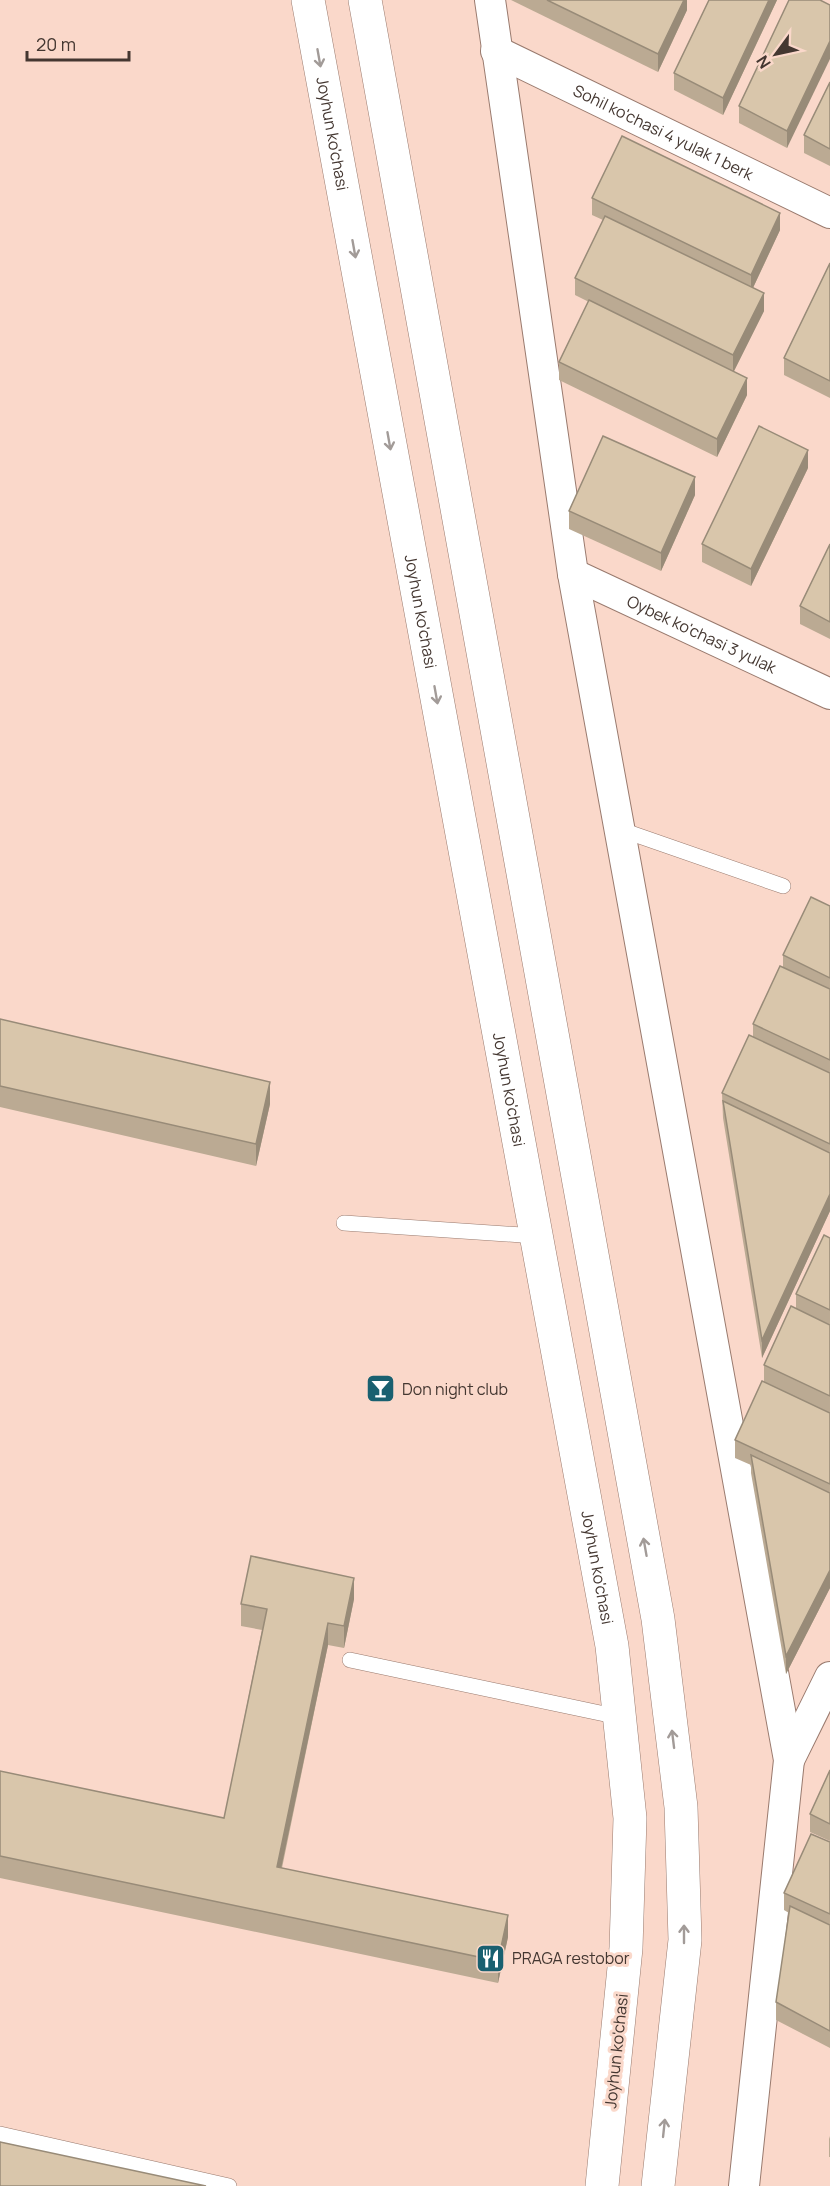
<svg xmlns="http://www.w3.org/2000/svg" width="830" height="2186" font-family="Manrope,sans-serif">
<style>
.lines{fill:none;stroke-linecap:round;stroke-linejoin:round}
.lane-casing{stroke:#997a6e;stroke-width:16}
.street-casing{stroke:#997a6e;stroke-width:32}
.primary-casing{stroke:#997a6e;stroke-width:34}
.lane{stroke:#fff;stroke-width:15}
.street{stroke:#fff;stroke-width:30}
.primary{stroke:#fff;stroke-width:33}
.wall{fill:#bbaa93}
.shaded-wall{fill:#988b78}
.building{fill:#d9c6ab;stroke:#988b78;stroke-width:1.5}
.oneway{stroke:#a29b98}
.labels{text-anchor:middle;stroke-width:6;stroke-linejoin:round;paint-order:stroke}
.street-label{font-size:16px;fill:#443731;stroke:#fad8ca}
.poi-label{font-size:16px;fill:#443731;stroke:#fad8ca;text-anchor:start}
</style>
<rect width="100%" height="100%" fill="#fad8ca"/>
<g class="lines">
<defs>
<g id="lane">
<path d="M 619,829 L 783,886"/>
<path d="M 344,1223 L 536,1236"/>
<path d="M 350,1660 L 619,1717"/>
<path d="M 0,2134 L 229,2186"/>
</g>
<g id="street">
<path d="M 490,0 L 573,574 L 789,1760 L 744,2186"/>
<path id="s1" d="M 496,51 L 830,213"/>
<path id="s2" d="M 573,574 L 830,694"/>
<path d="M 789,1760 L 830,1677"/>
</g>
<g id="primary">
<path id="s3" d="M 308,0 L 612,1646 L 630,1818 L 626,1948 L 602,2186"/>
<path d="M 365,0 L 658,1619 L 681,1807 L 685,1940 L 658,2186"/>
</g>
</defs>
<use href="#lane" class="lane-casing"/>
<use href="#street" class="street-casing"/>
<use href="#primary" class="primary-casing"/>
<use href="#lane" class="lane"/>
<use href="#street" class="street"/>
<use href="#primary" class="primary"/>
</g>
<g class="wall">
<path d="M 511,0 L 687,0 L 687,10 L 658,72 Z"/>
<path d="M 709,0 L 777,0 L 723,115 L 674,90 L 674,73 Z"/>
<path d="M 830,5 L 787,148 L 739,123 L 739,106 Z"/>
<path d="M 830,82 L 830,166 L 804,153 L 804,135 Z"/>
<path d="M 592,198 L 780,230 L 753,288 L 764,311 L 734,371 L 747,395 L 717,457 L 559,380 L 559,362 L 589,302 L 575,295 L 575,278 L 603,220 L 592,215 Z"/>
<path d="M 830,263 L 830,398 L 784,375 L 784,358 Z"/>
<path d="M 808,468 L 751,586 L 702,562 L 702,544 Z"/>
<path d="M 695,495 L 661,571 L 569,529 L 569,511 Z"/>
<path d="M 830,544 L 830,639 L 800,624 L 800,606 Z"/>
<path d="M 830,906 L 830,1211 L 762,1358 L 723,1118 L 722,1093 L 753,1037 L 753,1024 L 783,967 L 783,955 Z"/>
<path d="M 0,1019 L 270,1104 L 256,1166 L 0,1107 Z"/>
<path d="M 830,1238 L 830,1588 L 786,1674 L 751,1473 L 751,1465 L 735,1458 L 735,1440 L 764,1382 L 764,1365 L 796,1309 L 796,1294 Z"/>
<path d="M 354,1599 L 344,1648 L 328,1645 L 282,1868 L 508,1937 L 498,1983 L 0,1878 L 0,1771 L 224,1818 L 262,1630 L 241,1626 L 241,1604 Z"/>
<path d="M 830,1770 L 830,1841 L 810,1832 L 810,1814 Z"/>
<path d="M 830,1842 L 830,2048 L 776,2020 L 776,2002 L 789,1913 L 784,1910 L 784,1893 Z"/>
<path d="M 830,2136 L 830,2157 L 829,2157 L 829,2139 Z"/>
</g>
<g class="shaded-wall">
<path d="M 684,0 L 687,0 L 687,10 L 658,72 L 658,54 Z"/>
<path d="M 769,0 L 777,0 L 723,115 L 723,98 Z"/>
<path d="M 830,41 L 830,59 L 787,148 L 787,131 Z"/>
<path d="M 780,213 L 780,230 L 751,292 L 751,275 Z"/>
<path d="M 764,293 L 764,311 L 733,373 L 733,355 Z"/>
<path d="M 747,378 L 747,395 L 717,457 L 717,439 Z"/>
<path d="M 808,450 L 808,468 L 751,586 L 751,569 Z"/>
<path d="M 695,477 L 695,495 L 661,571 L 661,553 Z"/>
<path d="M 270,1082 L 270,1104 L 256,1166 L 256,1144 Z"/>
<path d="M 830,1194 L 830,1211 L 762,1358 L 762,1340 Z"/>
<path d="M 830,1570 L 830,1588 L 786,1674 L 786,1656 Z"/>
<path d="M 354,1578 L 354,1599 L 344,1648 L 344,1626 Z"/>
<path d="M 328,1623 L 328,1645 L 277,1888 L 277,1867 Z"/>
<path d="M 508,1915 L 508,1937 L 498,1983 L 498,1961 Z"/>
</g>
<g class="building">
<path d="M 547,0 L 684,0 L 658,54 Z"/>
<path d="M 709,0 L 769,0 L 723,98 L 674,73 Z"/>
<path d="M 789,0 L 820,0 L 830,5 L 830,41 L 787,131 L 739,106 Z"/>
<path d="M 830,82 L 830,149 L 804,135 Z"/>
<path d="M 622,136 L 780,213 L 751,275 L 592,198 Z"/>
<path d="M 605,216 L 764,293 L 733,355 L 575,278 Z"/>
<path d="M 830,263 L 830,381 L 784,358 Z"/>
<path d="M 589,300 L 747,378 L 717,439 L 559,362 Z"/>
<path d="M 759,426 L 808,450 L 751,569 L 702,544 Z"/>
<path d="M 603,436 L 695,477 L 661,553 L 569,511 Z"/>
<path d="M 830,544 L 830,622 L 800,606 Z"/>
<path d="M 811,897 L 830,906 L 830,978 L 783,955 Z"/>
<path d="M 780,966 L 830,989 L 830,1060 L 753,1024 Z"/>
<path d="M 0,1019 L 270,1082 L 256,1144 L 0,1086 Z"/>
<path d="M 749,1035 L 830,1073 L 830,1144 L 722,1093 Z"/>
<path d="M 723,1101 L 830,1153 L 830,1194 L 762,1340 Z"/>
<path d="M 824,1235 L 830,1238 L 830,1310 L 796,1294 Z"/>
<path d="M 791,1306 L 830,1325 L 830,1396 L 764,1365 Z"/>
<path d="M 762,1381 L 830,1413 L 830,1484 L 735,1440 Z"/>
<path d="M 751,1455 L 830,1493 L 830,1570 L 786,1656 Z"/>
<path d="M 251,1556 L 354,1578 L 344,1626 L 328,1623 L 277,1867 L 508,1915 L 498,1961 L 0,1856 L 0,1771 L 224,1818 L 267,1609 L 241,1604 Z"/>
<path d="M 830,1770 L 830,1824 L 810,1814 Z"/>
<path d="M 811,1834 L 830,1842 L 830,1914 L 784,1893 Z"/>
<path d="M 790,1906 L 830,1925 L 830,2031 L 776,2002 Z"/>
<path d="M 0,2142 L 206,2186 L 0,2186 Z"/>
</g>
<defs><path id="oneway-shaft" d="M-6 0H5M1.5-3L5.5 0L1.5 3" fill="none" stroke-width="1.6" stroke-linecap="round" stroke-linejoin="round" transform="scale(1.5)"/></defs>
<g class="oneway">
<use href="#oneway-shaft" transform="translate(319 58) rotate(80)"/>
<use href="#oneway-shaft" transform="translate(354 249) rotate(80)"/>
<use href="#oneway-shaft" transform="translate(389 441) rotate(80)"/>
<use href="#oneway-shaft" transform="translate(436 695) rotate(80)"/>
<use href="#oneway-shaft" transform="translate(645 1547) rotate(-100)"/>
<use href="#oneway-shaft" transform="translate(673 1739) rotate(-97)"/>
<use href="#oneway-shaft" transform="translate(684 1934) rotate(-90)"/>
<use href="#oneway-shaft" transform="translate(664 2128) rotate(-84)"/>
</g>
<defs>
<symbol id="bar-square" viewBox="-11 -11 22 22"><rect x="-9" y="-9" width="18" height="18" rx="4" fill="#196070" stroke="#fad8ca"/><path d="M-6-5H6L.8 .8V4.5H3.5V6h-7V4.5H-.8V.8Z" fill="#fff"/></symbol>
<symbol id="restaurant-square" viewBox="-11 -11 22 22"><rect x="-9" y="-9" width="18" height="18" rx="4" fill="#196070" stroke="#fad8ca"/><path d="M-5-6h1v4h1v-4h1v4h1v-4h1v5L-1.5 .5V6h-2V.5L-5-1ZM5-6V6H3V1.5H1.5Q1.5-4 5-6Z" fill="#fff"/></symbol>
</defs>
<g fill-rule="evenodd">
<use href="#bar-square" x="364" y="1372" width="33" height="33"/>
<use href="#restaurant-square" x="474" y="1942" width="33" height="33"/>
</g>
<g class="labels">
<g class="street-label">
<text dy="6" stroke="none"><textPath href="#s1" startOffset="186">Sohil ko'chasi 4 yulak 1 berk</textPath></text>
<text dy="6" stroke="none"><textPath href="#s3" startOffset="136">Joyhun ko'chasi</textPath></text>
<text dy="6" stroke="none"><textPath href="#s3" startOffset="622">Joyhun ko'chasi</textPath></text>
<text dy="6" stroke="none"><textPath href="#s2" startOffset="142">Oybek ko'chasi 3 yulak</textPath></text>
<text dy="6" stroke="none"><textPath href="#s3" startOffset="1108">Joyhun ko'chasi</textPath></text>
<text dy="6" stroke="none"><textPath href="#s3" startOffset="1594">Joyhun ko'chasi</textPath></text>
<text transform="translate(616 2051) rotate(-84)" y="6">Joyhun ko'chasi</text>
</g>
<g class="poi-label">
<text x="402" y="1395">Don night club</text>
<text x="512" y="1964">PRAGA restobor</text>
</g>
</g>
<g transform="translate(776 54) rotate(237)" stroke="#fad8ca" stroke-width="4.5" paint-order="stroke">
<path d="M0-4.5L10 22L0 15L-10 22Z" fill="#443731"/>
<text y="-9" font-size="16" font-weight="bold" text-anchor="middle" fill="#443731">N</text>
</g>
<path d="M27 51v9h102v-9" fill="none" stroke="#443731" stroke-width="3"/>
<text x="36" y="51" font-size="18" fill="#443731" stroke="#fad8ca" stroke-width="4.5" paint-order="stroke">20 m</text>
</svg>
